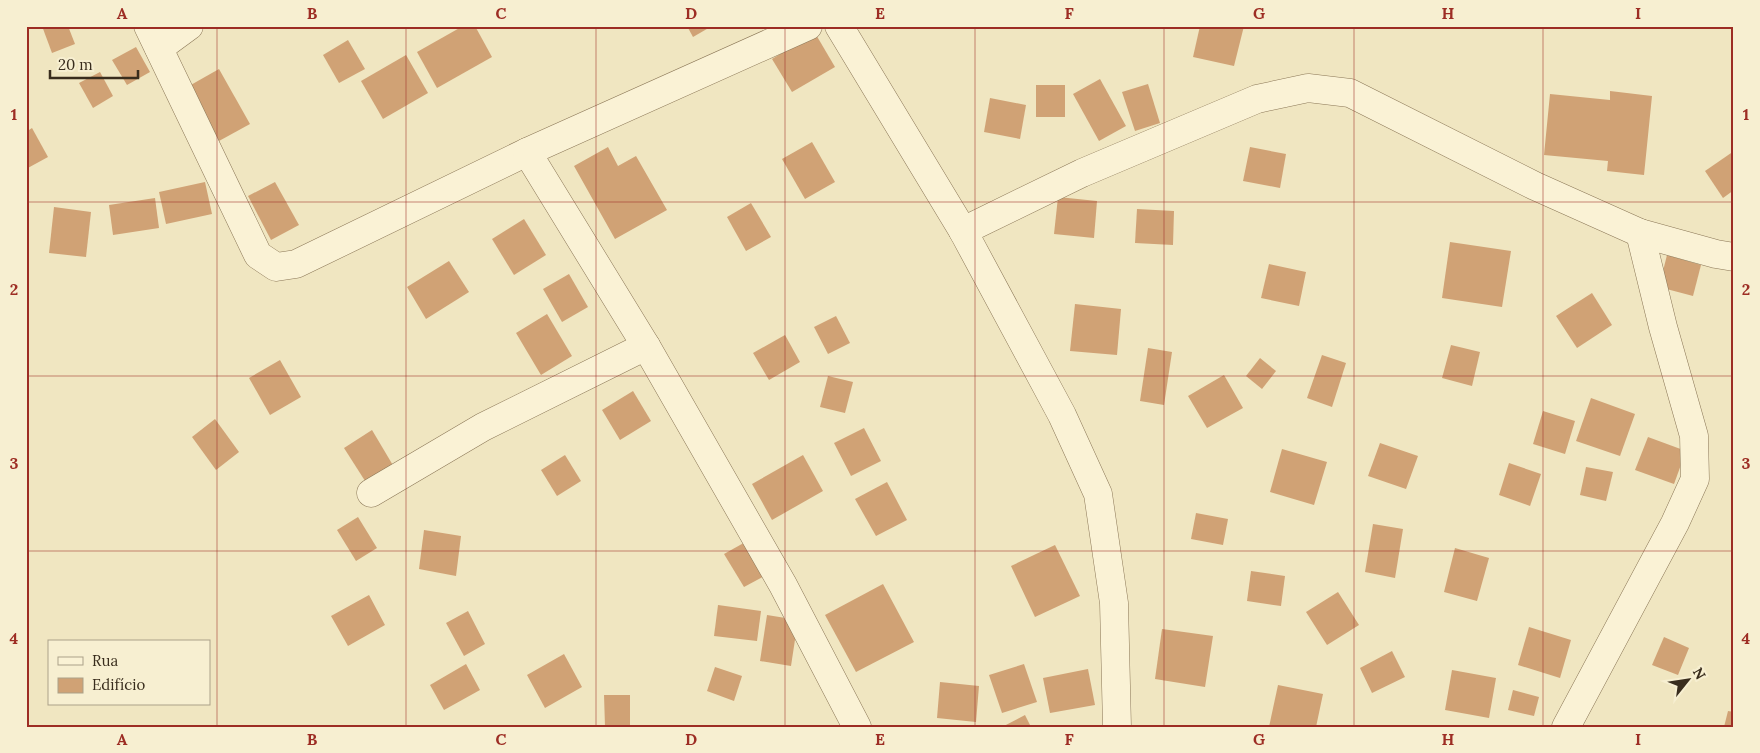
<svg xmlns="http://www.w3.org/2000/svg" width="1760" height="753" font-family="Lora,serif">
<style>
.building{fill:#d0a275}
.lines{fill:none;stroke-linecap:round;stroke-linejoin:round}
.minor-casing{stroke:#8b7757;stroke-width:29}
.minor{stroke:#faf2d5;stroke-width:28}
.grid{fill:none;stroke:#9d2d24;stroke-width:1;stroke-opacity:0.55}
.neatline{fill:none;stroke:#9d2d24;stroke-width:2}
.grid-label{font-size:16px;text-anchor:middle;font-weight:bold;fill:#9d2d24}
</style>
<rect width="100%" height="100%" fill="#f0e6c1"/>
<g class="building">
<path d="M 42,26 L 68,26 L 75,44 L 52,53 Z"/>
<path d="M 463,26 L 475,26 L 492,57 L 437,88 L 417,52 Z"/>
<path d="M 687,26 L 712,26 L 693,37 Z"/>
<path d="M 1200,26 L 1244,26 L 1234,66 L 1193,57 Z"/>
<path d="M 815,33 L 835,67 L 792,92 L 772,59 Z"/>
<path d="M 348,40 L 365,69 L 339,83 L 323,55 Z"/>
<path d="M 136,47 L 150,72 L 127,85 L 112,60 Z"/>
<path d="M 406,55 L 428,93 L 383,119 L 361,81 Z"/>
<path d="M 219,69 L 250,124 L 219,141 L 189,86 Z"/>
<path d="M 100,72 L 113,96 L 93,108 L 79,83 Z"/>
<path d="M 1100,79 L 1126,126 L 1099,141 L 1073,94 Z"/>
<path d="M 1148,84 L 1160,123 L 1135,131 L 1122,92 Z"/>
<rect x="1036" y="85" width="29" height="32"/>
<path d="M 1610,91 L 1652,96 L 1644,175 L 1607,171 L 1608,161 L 1544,155 L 1550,94 L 1610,100 Z"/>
<path d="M 990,98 L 1026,105 L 1020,139 L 984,132 Z"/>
<path d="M 32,128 L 48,157 L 26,169 L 26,132 Z"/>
<path d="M 812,142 L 835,182 L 805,199 L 782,159 Z"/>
<path d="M 608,147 L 618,166 L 636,156 L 667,210 L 615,239 L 574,166 Z"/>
<path d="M 1250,147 L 1286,154 L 1280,188 L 1243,181 Z"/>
<path d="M 1734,151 L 1734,190 L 1723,198 L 1705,171 Z"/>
<path d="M 205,182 L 212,214 L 166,224 L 159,192 Z"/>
<path d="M 275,182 L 299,225 L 271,240 L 248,196 Z"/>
<path d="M 1058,197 L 1097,201 L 1094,238 L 1054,234 Z"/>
<path d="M 155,198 L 159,228 L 113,235 L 109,205 Z"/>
<path d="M 751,203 L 771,237 L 746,251 L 727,217 Z"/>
<path d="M 54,207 L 91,212 L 86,257 L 49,253 Z"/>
<path d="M 1137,209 L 1174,211 L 1173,245 L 1135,243 Z"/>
<path d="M 524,219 L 546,255 L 514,275 L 492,239 Z"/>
<path d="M 1450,242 L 1511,251 L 1502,307 L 1442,298 Z"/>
<path d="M 1667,255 L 1701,265 L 1693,296 L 1659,287 Z"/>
<path d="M 449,261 L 469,292 L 426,319 L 407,287 Z"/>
<path d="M 1269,264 L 1306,272 L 1299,306 L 1261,298 Z"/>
<path d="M 569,274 L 588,307 L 562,322 L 543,289 Z"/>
<path d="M 1592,293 L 1612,325 L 1577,348 L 1556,316 Z"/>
<path d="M 1075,304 L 1121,309 L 1117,355 L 1070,351 Z"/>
<path d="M 547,314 L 572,356 L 541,375 L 516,333 Z"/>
<path d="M 836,316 L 850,343 L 828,354 L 814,327 Z"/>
<path d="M 785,335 L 800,362 L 769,380 L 753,353 Z"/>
<path d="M 1451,345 L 1480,352 L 1472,386 L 1442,378 Z"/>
<path d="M 1148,348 L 1172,352 L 1164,405 L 1140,401 Z"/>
<path d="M 1322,355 L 1346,363 L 1332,407 L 1307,398 Z"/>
<path d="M 1260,358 L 1276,371 L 1262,389 L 1246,376 Z"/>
<path d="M 280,360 L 301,397 L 270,415 L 249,378 Z"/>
<path d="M 1224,375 L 1243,408 L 1207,428 L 1188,396 Z"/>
<path d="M 828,376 L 853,382 L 845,413 L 820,407 Z"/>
<path d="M 633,391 L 651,421 L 620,440 L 602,410 Z"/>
<path d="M 1591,398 L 1635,414 L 1620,456 L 1576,441 Z"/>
<path d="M 1543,411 L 1575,421 L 1565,454 L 1533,444 Z"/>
<path d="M 215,419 L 239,452 L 216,470 L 192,437 Z"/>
<path d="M 864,428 L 881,461 L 851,476 L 834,443 Z"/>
<path d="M 372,430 L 394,467 L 367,484 L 344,448 Z"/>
<path d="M 1648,437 L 1686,451 L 1674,484 L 1635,470 Z"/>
<path d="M 1380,443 L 1418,456 L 1406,489 L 1368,476 Z"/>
<path d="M 1282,449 L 1327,462 L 1314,505 L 1270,492 Z"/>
<path d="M 565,455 L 581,481 L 557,496 L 541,470 Z"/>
<path d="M 803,455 L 823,491 L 772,520 L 752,484 Z"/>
<path d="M 1509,463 L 1541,474 L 1530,506 L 1499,495 Z"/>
<path d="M 1586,467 L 1613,472 L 1606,501 L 1580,495 Z"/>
<path d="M 887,482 L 907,520 L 876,536 L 855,499 Z"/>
<path d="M 1196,513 L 1228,519 L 1223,545 L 1191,539 Z"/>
<path d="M 358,517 L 377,548 L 356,561 L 337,530 Z"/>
<path d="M 1373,524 L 1403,529 L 1395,578 L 1365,572 Z"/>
<path d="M 424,530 L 461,536 L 456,576 L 419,569 Z"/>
<path d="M 749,540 L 768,574 L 744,587 L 724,554 Z"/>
<path d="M 1055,545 L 1080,596 L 1035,617 L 1011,566 Z"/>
<path d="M 1455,548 L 1489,558 L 1477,601 L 1444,592 Z"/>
<path d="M 1251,571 L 1285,576 L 1281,606 L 1247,601 Z"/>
<path d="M 883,584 L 914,642 L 856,672 L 825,615 Z"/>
<path d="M 1338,592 L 1359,625 L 1327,645 L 1306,612 Z"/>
<path d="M 369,595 L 385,625 L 348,646 L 331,616 Z"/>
<path d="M 718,605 L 761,611 L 757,641 L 714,636 Z"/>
<path d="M 468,611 L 485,644 L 464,656 L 446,623 Z"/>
<path d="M 767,615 L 798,620 L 791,666 L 760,661 Z"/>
<path d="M 1529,627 L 1571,640 L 1560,678 L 1518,665 Z"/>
<path d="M 1162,629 L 1213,636 L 1205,687 L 1155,679 Z"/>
<path d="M 1664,637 L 1689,648 L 1678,675 L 1652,665 Z"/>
<path d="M 1392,651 L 1405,677 L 1372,693 L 1360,668 Z"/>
<path d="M 564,654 L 582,687 L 545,708 L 527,675 Z"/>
<path d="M 466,664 L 480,690 L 444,710 L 430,685 Z"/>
<path d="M 1024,664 L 1037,702 L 1002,713 L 989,675 Z"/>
<path d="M 715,667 L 742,676 L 734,701 L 707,691 Z"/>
<path d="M 1088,669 L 1095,705 L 1050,713 L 1043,678 Z"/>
<path d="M 1452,670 L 1496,678 L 1489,718 L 1445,710 Z"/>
<path d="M 940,682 L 979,686 L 976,722 L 937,718 Z"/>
<path d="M 1278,685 L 1323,694 L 1316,727 L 1269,727 Z"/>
<path d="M 1513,690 L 1539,697 L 1534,716 L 1508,710 Z"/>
<path d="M 604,695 L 630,695 L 630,727 L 605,727 Z"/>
<path d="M 1728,711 L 1734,712 L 1734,727 L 1724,727 Z"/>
<path d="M 1025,715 L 1031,727 L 1002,727 Z"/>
</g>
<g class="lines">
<defs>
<g id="minor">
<path d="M 148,26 L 258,255 L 276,267 L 296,264 L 527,152 L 808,26"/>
<path d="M 839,26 L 963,231 L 1062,415 L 1098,494 L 1114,603 L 1117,727"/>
<path d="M 159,48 L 189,26"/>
<path d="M 527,152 L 646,346 L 783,585 L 857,727"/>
<path d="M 963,231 L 1082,173 L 1257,99 L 1308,88 L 1350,93 L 1535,186 L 1640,233 L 1716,254 L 1734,257"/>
<path d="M 371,493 L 483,427 L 646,346"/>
<path d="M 1566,727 L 1675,523 L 1695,479 L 1694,436 L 1663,327 L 1640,233"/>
</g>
</defs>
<use href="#minor" class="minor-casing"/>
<use href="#minor" class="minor"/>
</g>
<path class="grid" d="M 217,26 L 217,727M 406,26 L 406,727M 596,26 L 596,727M 785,26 L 785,727M 975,26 L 975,727M 1164,26 L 1164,727M 1354,26 L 1354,727M 1543,26 L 1543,727M 26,202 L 1734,202M 26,376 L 1734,376M 26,551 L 1734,551"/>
<rect width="1760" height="753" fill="none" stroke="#f7efd1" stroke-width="55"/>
<rect x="48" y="640" width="162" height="65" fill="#f7efd1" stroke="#aba189"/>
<rect x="58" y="657" width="25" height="8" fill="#faf2d5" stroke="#aba189"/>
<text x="92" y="666" font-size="15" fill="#392d1d">Rua</text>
<rect x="58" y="678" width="25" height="15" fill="#d0a275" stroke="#aba189"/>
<text x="92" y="690" font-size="15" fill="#392d1d">Edifício</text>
<g transform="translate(1688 680) rotate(60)" stroke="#f7efd1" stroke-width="4" paint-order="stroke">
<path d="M0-4L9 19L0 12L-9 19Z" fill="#392d1d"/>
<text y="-8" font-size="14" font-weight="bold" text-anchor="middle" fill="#392d1d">N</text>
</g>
<path d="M50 70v8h88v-8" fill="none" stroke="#392d1d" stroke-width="2.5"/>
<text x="58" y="70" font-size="15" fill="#392d1d" stroke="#f7efd1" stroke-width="4" paint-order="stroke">20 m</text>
<rect x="28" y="28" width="1704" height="698" class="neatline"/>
<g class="grid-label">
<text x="122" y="19">A</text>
<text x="312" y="19">B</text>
<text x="501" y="19">C</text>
<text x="691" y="19">D</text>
<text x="880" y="19">E</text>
<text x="1069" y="19">F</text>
<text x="1259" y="19">G</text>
<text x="1448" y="19">H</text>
<text x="1638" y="19">I</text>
<text x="14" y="120">1</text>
<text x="1746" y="120">1</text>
<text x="14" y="295">2</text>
<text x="1746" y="295">2</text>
<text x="14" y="469">3</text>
<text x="1746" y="469">3</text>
<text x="14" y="644">4</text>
<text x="1746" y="644">4</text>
<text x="122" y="745">A</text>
<text x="312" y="745">B</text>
<text x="501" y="745">C</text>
<text x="691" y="745">D</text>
<text x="880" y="745">E</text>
<text x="1069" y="745">F</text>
<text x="1259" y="745">G</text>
<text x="1448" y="745">H</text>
<text x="1638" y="745">I</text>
</g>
</svg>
